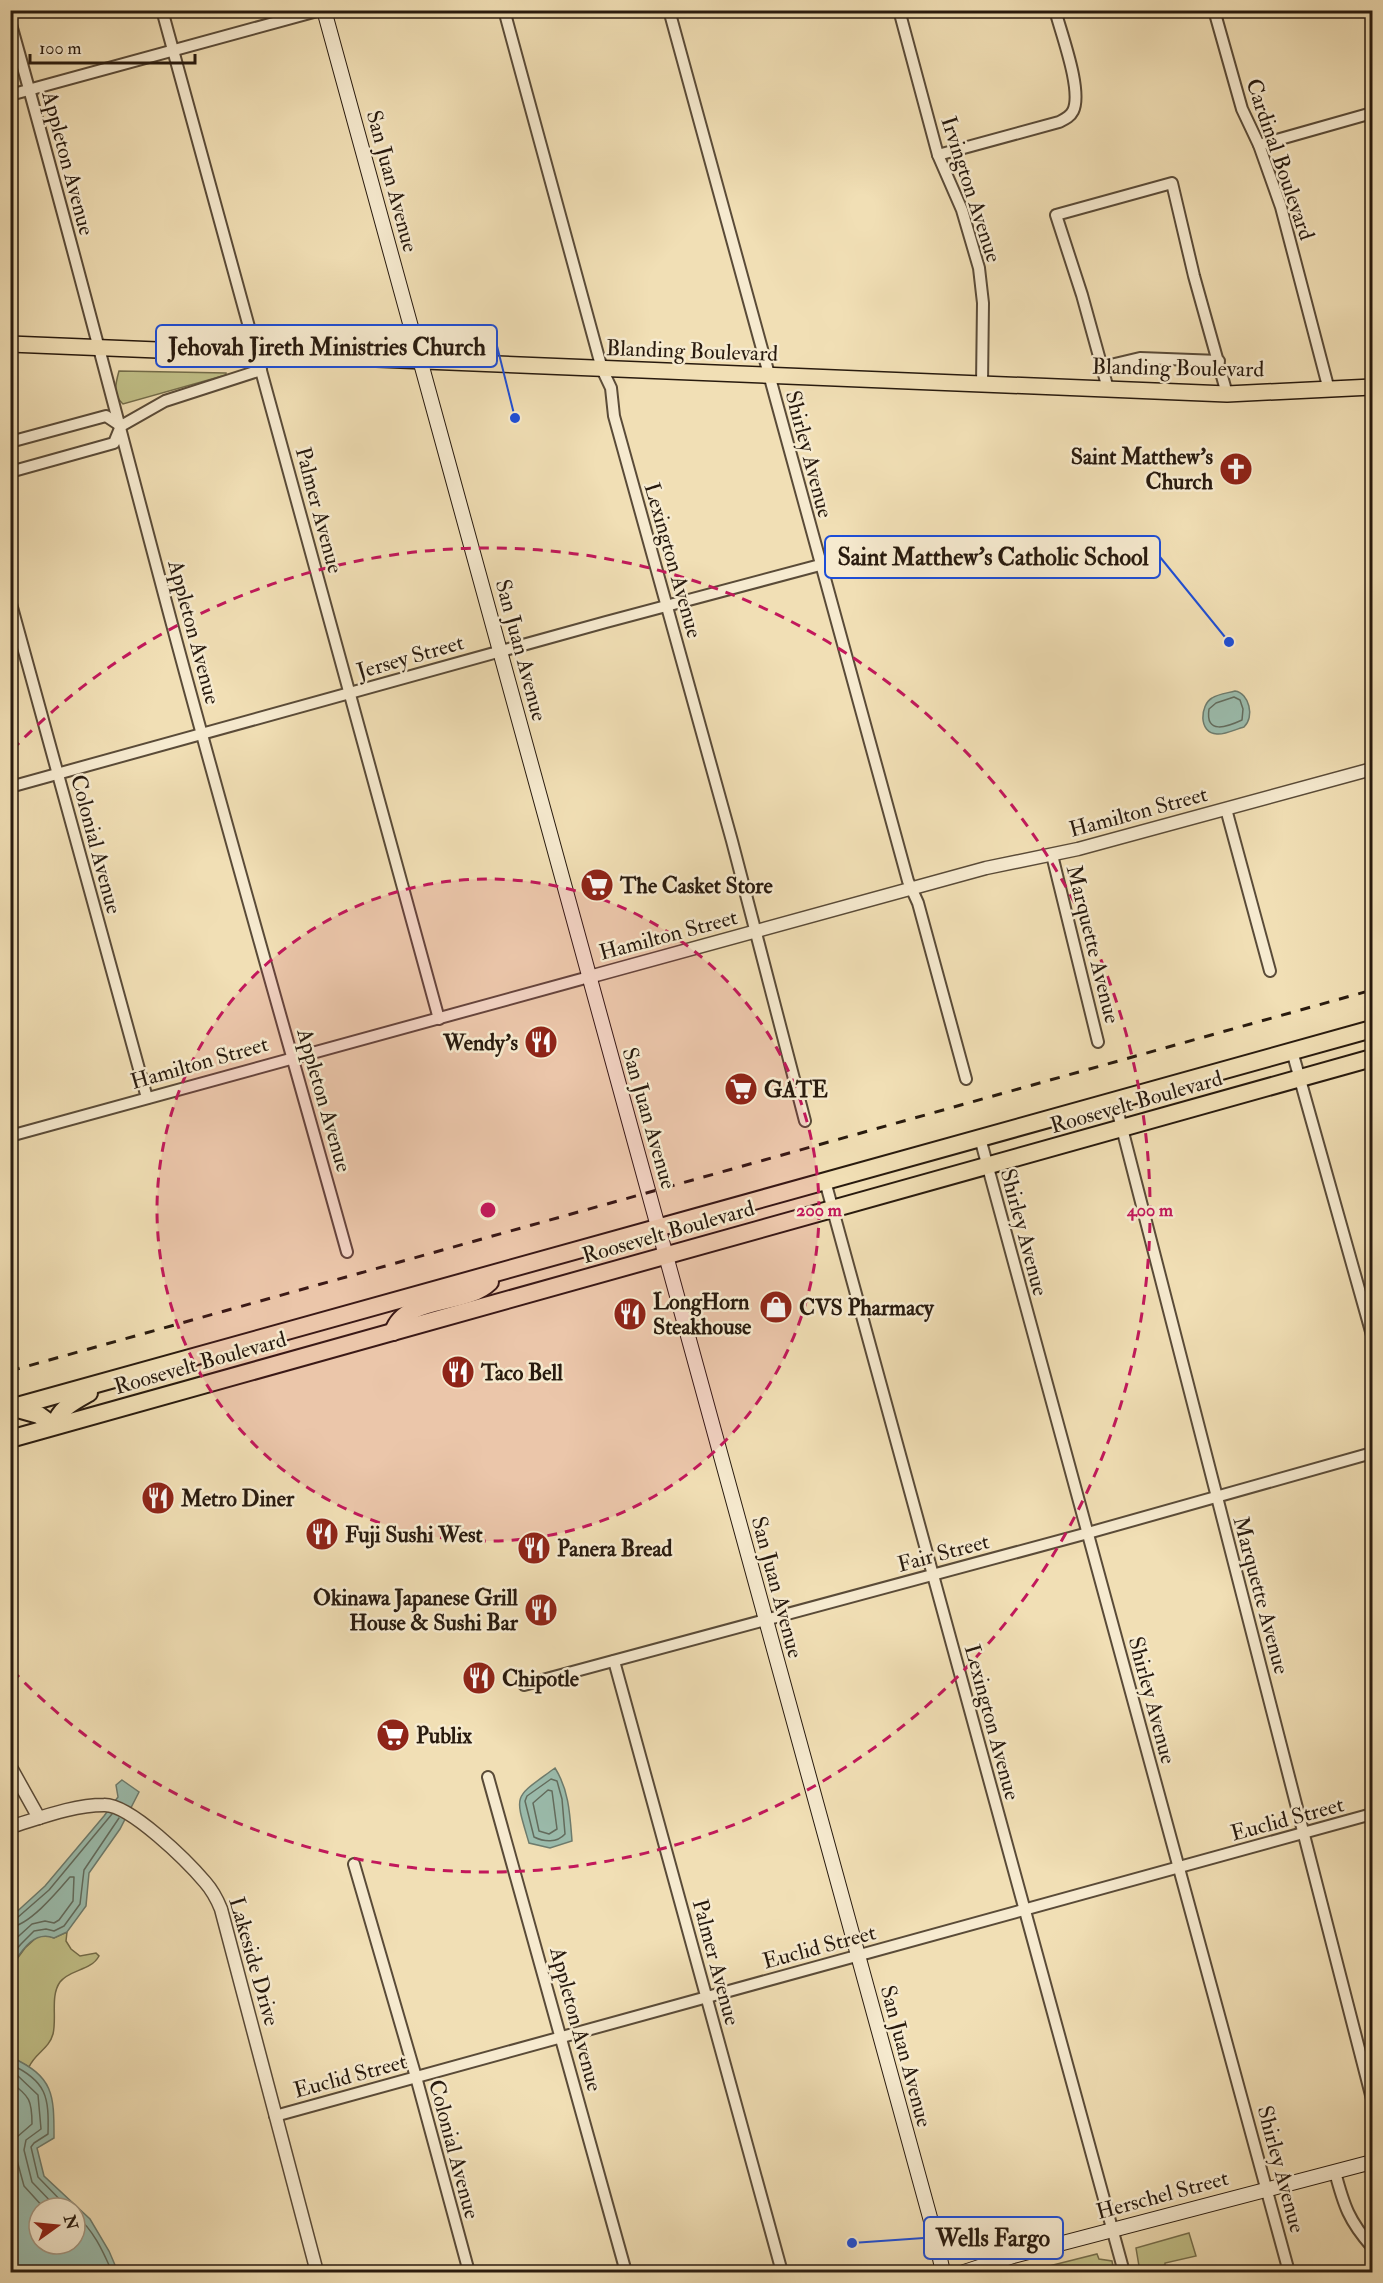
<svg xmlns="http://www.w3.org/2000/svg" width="1383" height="2283" font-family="'IM FELL Double Pica',serif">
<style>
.green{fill:#c1c088;stroke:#746d4b;stroke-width:1.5}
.water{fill:#9bbdae;stroke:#6d7c6e;stroke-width:1.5;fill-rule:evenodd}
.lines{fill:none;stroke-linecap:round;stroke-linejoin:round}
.shore{stroke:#626c5e;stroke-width:1.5}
.minor-casing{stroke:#5a4b38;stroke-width:14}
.tertiary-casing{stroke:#5a4b38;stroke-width:15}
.secondary-casing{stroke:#281a0e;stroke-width:16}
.primary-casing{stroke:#281a0e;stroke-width:18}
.trunk-casing{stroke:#281a0e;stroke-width:20}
.minor{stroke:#f6eacf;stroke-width:10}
.tertiary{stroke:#f6eacf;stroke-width:12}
.secondary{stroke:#f6eacf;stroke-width:14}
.primary{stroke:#f1dfb5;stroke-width:15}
.trunk{stroke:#f1dfb5;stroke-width:16}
.rail{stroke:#281a0e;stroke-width:3;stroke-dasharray:10 10;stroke-linecap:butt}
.ring{fill:none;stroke:#c2185b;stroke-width:3;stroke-dasharray:10 8}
.labels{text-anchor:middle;stroke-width:5;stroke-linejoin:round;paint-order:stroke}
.street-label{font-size:22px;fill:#281a0e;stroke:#f6eacf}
.poi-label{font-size:22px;font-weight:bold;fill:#281a0e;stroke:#f6eacf;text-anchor:start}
.centre{fill:#c2185b;stroke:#f6eacf;stroke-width:3}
.ring-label{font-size:18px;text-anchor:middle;font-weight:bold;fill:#c2185b;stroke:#f6eacf;stroke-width:5;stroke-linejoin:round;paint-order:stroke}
.leader{fill:none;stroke:#1d4ed8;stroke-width:2}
.callout-dot{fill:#1d4ed8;stroke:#f6eacf;stroke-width:2}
.callout{fill:#f6eacf;stroke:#1d4ed8;stroke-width:2}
.callout-label{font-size:24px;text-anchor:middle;font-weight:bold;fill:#281a0e}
</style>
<rect width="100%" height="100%" fill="#f1dfb5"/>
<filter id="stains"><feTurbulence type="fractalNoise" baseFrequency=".00333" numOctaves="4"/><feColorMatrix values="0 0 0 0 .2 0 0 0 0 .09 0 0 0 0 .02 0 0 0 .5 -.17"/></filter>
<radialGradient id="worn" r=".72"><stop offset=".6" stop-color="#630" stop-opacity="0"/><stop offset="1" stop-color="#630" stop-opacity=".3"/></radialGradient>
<g class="green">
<path d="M 119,371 L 226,373 L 226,375 L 123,404 C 112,395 116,382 119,371 Z"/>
<path d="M 67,1932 L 66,1941 L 71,1949 L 80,1956 L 96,1953 L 99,1956 C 91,1971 70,1969 60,1982 C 50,1996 57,2018 53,2034 C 49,2049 35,2053 29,2067 L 11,2057 L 11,1967 L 25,1948 L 37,1937 L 46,1935 L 54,1938 Z"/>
<path d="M 1189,2233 L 1196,2256 L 1165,2263 L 1165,2265 L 1140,2272 L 1136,2248 Z"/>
<path d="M 1097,2254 L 1099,2259 L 1112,2261 L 1114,2272 L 1042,2272 L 1041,2268 Z"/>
</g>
<g class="water">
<path d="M 1235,691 C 1249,693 1255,717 1244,727 C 1236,729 1225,735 1217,734 C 1198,733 1200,705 1212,698 C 1218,694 1228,693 1235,691 Z"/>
<path d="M 555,1768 C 569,1790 570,1815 572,1841 L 550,1848 L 529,1843 C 514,1792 513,1799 555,1768 Z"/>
<path d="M 122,1780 L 139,1792 L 120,1829 L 89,1873 L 86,1906 L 67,1932 L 54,1938 C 33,1930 21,1952 11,1967 L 11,1917 L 45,1886 L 104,1816 L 118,1797 L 116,1785 Z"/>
<path d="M 11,2057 C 54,2077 54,2094 54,2138 L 37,2148 L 44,2176 L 90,2219 L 109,2251 L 118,2272 L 11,2272 ZM 39,2208 L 75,2208 L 75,2244 L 39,2244 Z"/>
</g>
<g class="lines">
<g class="shore">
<path d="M 1234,697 L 1240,700 L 1243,709 L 1242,720 C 1227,727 1205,735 1209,709 L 1216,703 Z"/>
<path d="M 551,1779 L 557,1781 L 562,1799 L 565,1834 C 557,1843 544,1842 534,1837 L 525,1801 L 527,1796 Z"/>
<path d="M 548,1790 L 552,1791 L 557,1829 L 549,1834 L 539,1831 L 533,1803 Z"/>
<path d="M 10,1920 L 17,1918 L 49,1890 L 112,1814"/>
<path d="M 10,1927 C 29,1926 58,1891 70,1877 L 74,1877 L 73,1901 L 59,1920 L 54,1923 L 45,1921 L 32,1924 L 10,1944"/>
<path d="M 10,1957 L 21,1944 L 34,1931 L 46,1929 L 54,1931 L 64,1926 L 80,1904 L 84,1870 L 119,1818"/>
<path d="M 10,2064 C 47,2081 49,2097 48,2134 L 34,2143 L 31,2147 L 38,2177 L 68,2208"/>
<path d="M 10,2072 L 17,2075 L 38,2095 L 41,2129 L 26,2140 L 24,2150 L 32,2182 L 57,2208"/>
<path d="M 10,2082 C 30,2096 32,2101 32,2124 L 17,2137 L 15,2153 L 24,2186 L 44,2208"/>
<path d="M 75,2215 C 93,2229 103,2251 112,2272"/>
</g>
<defs>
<g id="minor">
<path d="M 162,10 L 439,1019"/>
<path d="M 504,10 L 602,369 L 611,388 L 614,416 L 732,841 L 805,1121"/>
<path d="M 669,10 L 908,881 L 918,903 L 966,1079"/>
<path d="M 899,10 L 938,155 L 962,210 L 979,268 L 983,303 L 982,384"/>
<path d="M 1214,10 L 1242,109 L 1259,145 L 1281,207 L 1329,390"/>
<path d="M 10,21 C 67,222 119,426 173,628 C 229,837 289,1044 347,1252"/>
<path d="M 10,95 L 321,10"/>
<path d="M 1259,145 L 1372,113"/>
<path d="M 938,155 L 1059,122 C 1065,119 1070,117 1073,111 C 1083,91 1061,33 1055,10"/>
<path d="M 1102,367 L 1140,358 L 1219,361"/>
<path d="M 1108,389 L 1082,295 L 1056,215 L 1172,183 L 1194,276 L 1227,394"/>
<path d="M 10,442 L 106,416 L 121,426"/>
<path d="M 10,472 L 114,443 L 121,426 L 165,401 L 261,370"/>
<path d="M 10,600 L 147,1098"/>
<path d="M 10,787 L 606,622 L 820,565"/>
<path d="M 1226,809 L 1270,971"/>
<path d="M 1052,855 L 1098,1042"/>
<path d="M 1292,1051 L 1372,1335"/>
<path d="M 1115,1101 L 1372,2099"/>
<path d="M 10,1136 L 589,977"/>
<path d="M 980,1138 L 1289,2272"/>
<path d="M 825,1181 L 1124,2272"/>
<path d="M 614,1661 L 782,2272"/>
<path d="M 524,1685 L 1088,1533 L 1372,1453"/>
<path d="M 488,1777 L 626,2272"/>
<path d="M 354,1864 L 416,2077 L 469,2272"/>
<path d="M 275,2116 L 1372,1814"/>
<path d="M 1335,2172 C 1344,2206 1349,2221 1372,2247"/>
</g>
<g id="tertiary">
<path d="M 589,977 L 986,868 L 1078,849 L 1372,769"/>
<path d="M 10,1766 L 39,1818"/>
<path d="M 10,1827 C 40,1818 73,1805 104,1805 C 130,1804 188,1862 205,1882 C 212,1890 217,1899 221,1909 L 317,2272"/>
</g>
<g id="secondary">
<path d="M 324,10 L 934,2232 L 943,2272"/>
<path d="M 964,2272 L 1013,2256 L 1372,2162"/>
</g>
<path id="primary" d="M 10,344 L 1227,394 L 1372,387"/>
<g id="trunk">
<path d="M 393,1332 C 405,1295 465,1307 490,1282"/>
<path d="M 10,1408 L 1372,1029"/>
<path d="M 14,1408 L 39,1415 L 54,1426"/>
<path d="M 54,1426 C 60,1408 73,1402 89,1393"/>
<path d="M 10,1439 L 1372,1058"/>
</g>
</defs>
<use href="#minor" class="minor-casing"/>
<use href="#tertiary" class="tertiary-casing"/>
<use href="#secondary" class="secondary-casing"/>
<use href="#primary" class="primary-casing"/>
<use href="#trunk" class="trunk-casing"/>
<use href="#minor" class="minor"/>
<use href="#tertiary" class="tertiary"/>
<use href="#secondary" class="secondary"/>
<use href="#primary" class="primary"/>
<use href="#trunk" class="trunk"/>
<path class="rail" d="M 10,1371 L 1372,990"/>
</g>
<circle cx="488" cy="1210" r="331" fill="#c2185b" fill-opacity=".12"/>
<g class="ring">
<circle cx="488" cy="1210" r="331"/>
<path d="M12 750A662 662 0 1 1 12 1670"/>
</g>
<defs>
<symbol id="church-disc" viewBox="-11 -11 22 22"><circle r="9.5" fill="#8f2418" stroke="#f6eacf"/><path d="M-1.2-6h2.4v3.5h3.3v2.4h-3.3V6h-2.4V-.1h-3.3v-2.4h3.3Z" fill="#fff"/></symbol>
<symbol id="supermarket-disc" viewBox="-11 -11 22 22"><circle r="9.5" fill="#8f2418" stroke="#f6eacf"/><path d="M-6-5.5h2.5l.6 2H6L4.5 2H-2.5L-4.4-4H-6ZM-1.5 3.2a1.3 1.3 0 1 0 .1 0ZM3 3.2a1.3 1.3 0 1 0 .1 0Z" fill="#fff"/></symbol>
<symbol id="restaurant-disc" viewBox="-11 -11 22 22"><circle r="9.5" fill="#8f2418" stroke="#f6eacf"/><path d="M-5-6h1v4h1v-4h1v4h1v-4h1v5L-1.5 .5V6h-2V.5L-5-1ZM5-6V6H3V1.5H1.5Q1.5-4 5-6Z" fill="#fff"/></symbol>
<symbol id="shop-disc" viewBox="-11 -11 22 22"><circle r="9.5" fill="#8f2418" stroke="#f6eacf"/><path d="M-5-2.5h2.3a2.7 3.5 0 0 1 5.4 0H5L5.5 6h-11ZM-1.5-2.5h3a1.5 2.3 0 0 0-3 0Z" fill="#fff"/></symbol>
</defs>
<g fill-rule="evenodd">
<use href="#church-disc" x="1217" y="450" width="38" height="38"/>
<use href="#supermarket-disc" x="578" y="866" width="38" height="38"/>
<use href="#restaurant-disc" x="522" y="1023" width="38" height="38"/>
<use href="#supermarket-disc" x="722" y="1070" width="38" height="38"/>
<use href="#shop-disc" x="757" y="1288" width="38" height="38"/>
<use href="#restaurant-disc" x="611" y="1295" width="38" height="38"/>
<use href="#restaurant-disc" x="439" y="1353" width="38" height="38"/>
<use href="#restaurant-disc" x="139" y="1479" width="38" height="38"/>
<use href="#restaurant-disc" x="303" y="1515" width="38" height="38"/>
<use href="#restaurant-disc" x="515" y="1529" width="38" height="38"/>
<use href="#restaurant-disc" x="522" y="1591" width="38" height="38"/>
<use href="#restaurant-disc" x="460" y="1659" width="38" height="38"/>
<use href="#supermarket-disc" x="374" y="1716" width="38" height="38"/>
</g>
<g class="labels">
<g class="street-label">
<text transform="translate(1281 159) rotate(71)" y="8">Cardinal Boulevard</text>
<text transform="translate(69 163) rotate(75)" y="8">Appleton Avenue</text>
<text transform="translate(393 181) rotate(75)" y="8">San Juan Avenue</text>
<text transform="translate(972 189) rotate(72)" y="8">Irvington Avenue</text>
<text transform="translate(692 350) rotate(2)" y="8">Blanding Boulevard</text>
<text transform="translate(1178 367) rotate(1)" y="8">Blanding Boulevard</text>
<text transform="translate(810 454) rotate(75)" y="8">Shirley Avenue</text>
<text transform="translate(320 510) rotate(75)" y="8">Palmer Avenue</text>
<text transform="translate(674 560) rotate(74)" y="8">Lexington Avenue</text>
<text transform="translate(195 632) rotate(75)" y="8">Appleton Avenue</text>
<text transform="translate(522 650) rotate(75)" y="8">San Juan Avenue</text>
<text transform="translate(410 656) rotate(-16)" y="8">Jersey Street</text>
<text transform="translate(1138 811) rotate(-15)" y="8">Hamilton Street</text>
<text transform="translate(97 844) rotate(75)" y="8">Colonial Avenue</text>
<text transform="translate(668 934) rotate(-15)" y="8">Hamilton Street</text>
<text transform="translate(1094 944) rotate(76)" y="8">Marquette Avenue</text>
<text transform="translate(199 1062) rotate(-16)" y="8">Hamilton Street</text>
<text transform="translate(325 1100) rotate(74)" y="8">Appleton Avenue</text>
<text transform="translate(1136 1101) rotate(-16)" y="8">Roosevelt Boulevard</text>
<text transform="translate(650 1118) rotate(74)" y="8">San Juan Avenue</text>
<text transform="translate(668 1231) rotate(-16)" y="8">Roosevelt Boulevard</text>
<text transform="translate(1025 1232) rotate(75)" y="8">Shirley Avenue</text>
<text transform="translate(200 1362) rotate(-16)" y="8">Roosevelt Boulevard</text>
<text transform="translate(943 1552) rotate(-15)" y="8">Fair Street</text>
<text transform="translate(778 1587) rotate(75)" y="8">San Juan Avenue</text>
<text transform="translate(1262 1595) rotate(75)" y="8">Marquette Avenue</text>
<text transform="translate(1153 1700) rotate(75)" y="8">Shirley Avenue</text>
<text transform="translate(993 1722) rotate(75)" y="8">Lexington Avenue</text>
<text transform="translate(1287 1818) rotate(-15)" y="8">Euclid Street</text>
<text transform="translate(819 1946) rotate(-15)" y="8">Euclid Street</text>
<text transform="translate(255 1961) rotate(74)" y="8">Lakeside Drive</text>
<text transform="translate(717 1962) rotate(75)" y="8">Palmer Avenue</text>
<text transform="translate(577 2019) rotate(75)" y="8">Appleton Avenue</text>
<text transform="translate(907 2056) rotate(75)" y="8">San Juan Avenue</text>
<text transform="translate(350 2075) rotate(-15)" y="8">Euclid Street</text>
<text transform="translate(455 2149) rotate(75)" y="8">Colonial Avenue</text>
<text transform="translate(1282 2169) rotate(75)" y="8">Shirley Avenue</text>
<text transform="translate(1162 2194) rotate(-15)" y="8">Herschel Street</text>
</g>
<g class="poi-label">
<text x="1213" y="464" text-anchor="end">Saint Matthew's<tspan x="1213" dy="25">Church</tspan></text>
<text x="620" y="893">The Casket Store</text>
<text x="518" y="1050" text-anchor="end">Wendy's</text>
<text x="764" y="1097">GATE</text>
<text x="653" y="1309">LongHorn<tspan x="653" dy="25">Steakhouse</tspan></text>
<text x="799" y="1315">CVS Pharmacy</text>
<text x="481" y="1380">Taco Bell</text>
<text x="181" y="1506">Metro Diner</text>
<text x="345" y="1542">Fuji Sushi West</text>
<text x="557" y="1556">Panera Bread</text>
<text x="518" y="1605" text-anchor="end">Okinawa Japanese Grill<tspan x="518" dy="25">House &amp; Sushi Bar</tspan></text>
<text x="502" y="1686">Chipotle</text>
<text x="416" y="1743">Publix</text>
</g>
</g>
<circle cx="488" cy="1210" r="9" class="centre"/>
<g class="ring-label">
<text x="819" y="1216">200 m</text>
<text x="1150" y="1216">400 m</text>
</g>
<path class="leader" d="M515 418L497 346M1229 642L1160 557M852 2243L924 2238"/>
<g class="callout-dot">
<circle cx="515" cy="418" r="6"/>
<circle cx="1229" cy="642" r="6"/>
<circle cx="852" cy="2243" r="6"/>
</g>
<g class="callout">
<rect x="156" y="325" width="341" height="42" rx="6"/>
<rect x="825" y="536" width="335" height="42" rx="6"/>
<rect x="924" y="2217" width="139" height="42" rx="6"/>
</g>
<g class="callout-label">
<text x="327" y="355">Jehovah Jireth Ministries Church</text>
<text x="993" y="565">Saint Matthew's Catholic School</text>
<text x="993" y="2246">Wells Fargo</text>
</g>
<rect width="1383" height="2283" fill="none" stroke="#f1dfb5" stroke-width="36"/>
<rect x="12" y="12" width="1359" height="2259" fill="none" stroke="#281a0e" stroke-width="3"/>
<rect x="18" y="18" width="1347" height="2247" fill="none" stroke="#281a0e" stroke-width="1.5"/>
<g transform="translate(57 2226) rotate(75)"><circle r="28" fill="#f6eacf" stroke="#a49782" stroke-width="1.5"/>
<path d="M0-4.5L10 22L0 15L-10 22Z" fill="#8f2418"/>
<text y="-9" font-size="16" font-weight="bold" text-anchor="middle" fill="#281a0e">N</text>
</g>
<path d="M30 54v9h165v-9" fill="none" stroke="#281a0e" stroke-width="3"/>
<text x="39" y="54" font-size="18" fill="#281a0e" stroke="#f6eacf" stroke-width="4.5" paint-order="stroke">100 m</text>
<rect width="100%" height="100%" filter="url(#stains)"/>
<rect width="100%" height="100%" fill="url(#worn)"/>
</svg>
